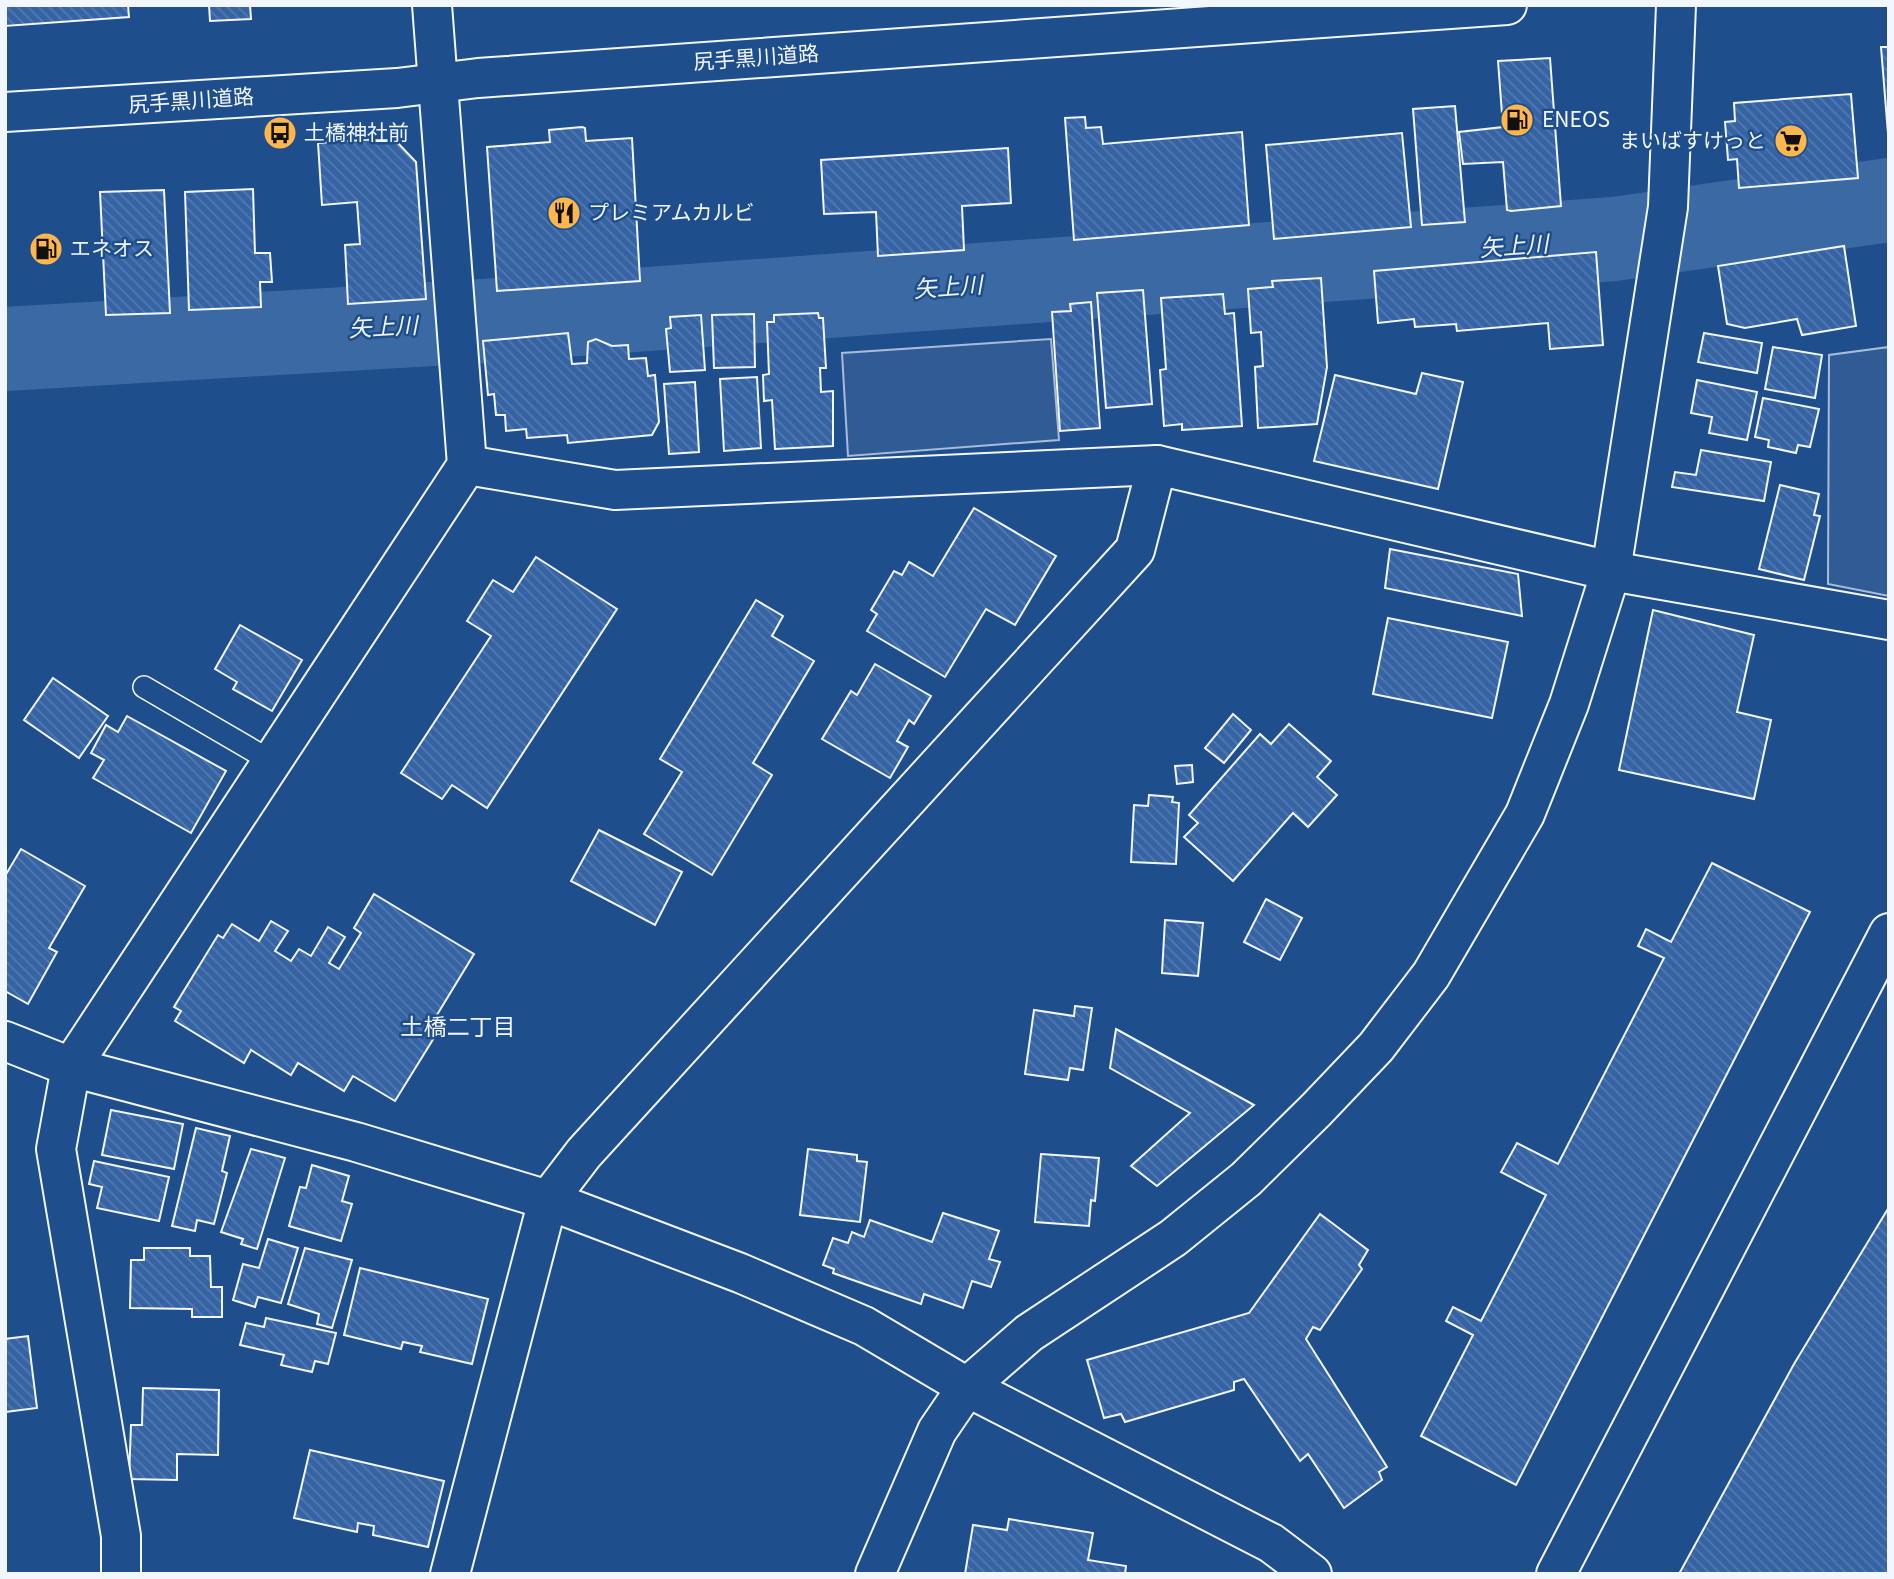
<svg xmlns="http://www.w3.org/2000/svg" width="1894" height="1579" font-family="Georgia,'Noto Sans JP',serif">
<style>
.parking{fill:#305b95;stroke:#a8bbd7;stroke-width:2}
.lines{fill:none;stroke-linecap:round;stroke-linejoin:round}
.river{stroke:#3b69a3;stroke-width:84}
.building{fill:url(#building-back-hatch);stroke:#f2f6ff;stroke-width:2}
.lane-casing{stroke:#f2f6ff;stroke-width:24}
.street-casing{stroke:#f2f6ff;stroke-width:42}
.secondary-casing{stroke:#f2f6ff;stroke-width:42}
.primary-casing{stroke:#f2f6ff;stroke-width:42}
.lane{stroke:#1f4e8c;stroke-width:21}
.street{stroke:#1f4e8c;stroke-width:38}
.secondary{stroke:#1f4e8c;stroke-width:38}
.primary{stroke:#1f4e8c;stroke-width:38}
.labels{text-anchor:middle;stroke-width:5;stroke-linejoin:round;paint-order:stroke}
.street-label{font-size:21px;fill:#f2f6ff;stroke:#1f4e8c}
.poi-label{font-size:21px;fill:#f2f6ff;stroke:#1f4e8c;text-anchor:start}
.water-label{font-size:23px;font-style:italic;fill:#f2f6ff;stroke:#1f4e8c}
.neighbourhood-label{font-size:23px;fill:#f2f6ff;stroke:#1f4e8c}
</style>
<defs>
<pattern id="building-back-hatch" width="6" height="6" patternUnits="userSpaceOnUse" patternTransform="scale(1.75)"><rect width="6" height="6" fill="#3563a3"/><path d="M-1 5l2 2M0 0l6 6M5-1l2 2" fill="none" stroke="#537ab1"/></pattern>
</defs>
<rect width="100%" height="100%" fill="#1f4e8c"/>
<g class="parking">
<path d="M 1051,339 L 1059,440 L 848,456 L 842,353 Z"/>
<path d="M 1889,347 L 1889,596 L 1828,584 L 1829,355 Z"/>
</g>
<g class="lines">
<path class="river" d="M 5,349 L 483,321 L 1614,239 L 1889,200"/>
</g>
<g class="building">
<path d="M 5,5 L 128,5 L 129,17 L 5,26 Z"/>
<path d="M 209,5 L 250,5 L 251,19 L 210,21 Z"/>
<path d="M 1881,47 L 1889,47 L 1889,146 Z"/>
<path d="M 1550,58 L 1561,206 L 1511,211 L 1507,210 L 1503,162 L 1463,164 L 1459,132 L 1503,127 L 1498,61 Z"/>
<path d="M 1851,94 L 1858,178 L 1739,188 L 1737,159 L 1728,160 L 1725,122 L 1735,121 L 1734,103 Z"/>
<path d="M 1455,106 L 1465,222 L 1422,225 L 1413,109 Z"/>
<path d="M 1085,117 L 1086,128 L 1101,127 L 1103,144 L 1242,132 L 1249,225 L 1074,240 L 1065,118 Z"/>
<path d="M 582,127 L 585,128 L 586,141 L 632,138 L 640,281 L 497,291 L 487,147 L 550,142 L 549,130 Z"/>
<path d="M 1402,133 L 1411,227 L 1274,239 L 1266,145 Z"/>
<path d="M 393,138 L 416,162 L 426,299 L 348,304 L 345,245 L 360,244 L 357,202 L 322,205 L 318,143 Z"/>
<path d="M 1008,148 L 1011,203 L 962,206 L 964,250 L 878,256 L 876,212 L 824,214 L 821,160 Z"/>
<path d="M 253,189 L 255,253 L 270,253 L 272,282 L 260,282 L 261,307 L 189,310 L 185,192 Z"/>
<path d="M 164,190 L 170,313 L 106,315 L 100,192 Z"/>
<path d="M 1844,246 L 1856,326 L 1802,335 L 1797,319 L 1745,328 L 1727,324 L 1718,266 Z"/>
<path d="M 1596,252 L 1603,345 L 1550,349 L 1548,323 L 1457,331 L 1456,324 L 1415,327 L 1414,319 L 1378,323 L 1374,271 Z"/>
<path d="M 1321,278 L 1327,367 L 1317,424 L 1258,428 L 1255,367 L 1263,366 L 1261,332 L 1251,333 L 1248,289 L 1273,287 L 1272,281 Z"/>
<path d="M 1143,290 L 1152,404 L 1106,408 L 1097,293 Z"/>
<path d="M 1223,294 L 1225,314 L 1234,313 L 1242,426 L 1182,430 L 1182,424 L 1164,426 L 1160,370 L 1166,369 L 1161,298 Z"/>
<path d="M 1091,302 L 1100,428 L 1060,431 L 1052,312 L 1071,311 L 1070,304 Z"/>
<path d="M 818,313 L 819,318 L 823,318 L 826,368 L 820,368 L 821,392 L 833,391 L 833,446 L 775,449 L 772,400 L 764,401 L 763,375 L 769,374 L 767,322 L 774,322 L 774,315 Z"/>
<path d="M 754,314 L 755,367 L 714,368 L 712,315 Z"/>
<path d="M 701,315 L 705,370 L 670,372 L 666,329 L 671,328 L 670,317 Z"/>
<path d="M 568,333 L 572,364 L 587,363 L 588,342 L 596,339 L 612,346 L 628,345 L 629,359 L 646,358 L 648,376 L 655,375 L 659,422 L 652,435 L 568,443 L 567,435 L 527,438 L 526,429 L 506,431 L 505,415 L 496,415 L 494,394 L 488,395 L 483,341 Z"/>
<path d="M 1704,333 L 1762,343 L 1757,373 L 1698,362 Z"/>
<path d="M 1773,347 L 1822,355 L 1815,398 L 1765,389 Z"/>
<path d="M 1422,373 L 1463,382 L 1438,489 L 1314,461 L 1335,375 L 1416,394 Z"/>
<path d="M 757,377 L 761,448 L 724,451 L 720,379 Z"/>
<path d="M 1697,380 L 1757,392 L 1747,440 L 1709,433 L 1712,417 L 1691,413 Z"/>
<path d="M 695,382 L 699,452 L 669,454 L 664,384 Z"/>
<path d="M 1763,398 L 1819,409 L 1810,447 L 1798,445 L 1796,453 L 1768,447 L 1769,440 L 1755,437 Z"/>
<path d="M 1701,450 L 1771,462 L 1764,501 L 1672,487 L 1675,472 L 1696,475 Z"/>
<path d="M 1780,485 L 1819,494 L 1814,515 L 1820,516 L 1804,580 L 1759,569 Z"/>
<path d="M 974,508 L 1056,556 L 1015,625 L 986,609 L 945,677 L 867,631 L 877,614 L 871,610 L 894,571 L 902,575 L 909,562 L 933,576 Z"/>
<path d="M 1390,549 L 1518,574 L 1522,616 L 1385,588 Z"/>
<path d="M 536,557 L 617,609 L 487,808 L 452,785 L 442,799 L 401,773 L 491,636 L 467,621 L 493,580 L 513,592 Z"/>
<path d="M 756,600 L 783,616 L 772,636 L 814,661 L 753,763 L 772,775 L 712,875 L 644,834 L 682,772 L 660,759 Z"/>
<path d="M 1653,610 L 1754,635 L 1737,712 L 1771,720 L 1754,799 L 1619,770 Z"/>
<path d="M 1388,618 L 1508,642 L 1492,718 L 1373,694 Z"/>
<path d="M 240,625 L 302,660 L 272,711 L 233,689 L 237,682 L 215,669 Z"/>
<path d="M 875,664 L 931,696 L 914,724 L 909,720 L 897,741 L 908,747 L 890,778 L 822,739 L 851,691 L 857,695 Z"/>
<path d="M 53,678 L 108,716 L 79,758 L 24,720 Z"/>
<path d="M 1233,714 L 1251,730 L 1224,763 L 1205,748 Z"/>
<path d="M 127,716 L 226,771 L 191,833 L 93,778 L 104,760 L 91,753 L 106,725 L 118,732 Z"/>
<path d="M 1289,724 L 1331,761 L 1317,777 L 1337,795 L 1308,827 L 1293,813 L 1233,881 L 1184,837 L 1198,823 L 1189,815 L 1260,734 L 1271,744 Z"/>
<path d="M 1192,765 L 1193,782 L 1177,784 L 1175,766 Z"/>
<path d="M 1149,795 L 1173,797 L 1172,802 L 1179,803 L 1176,864 L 1131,862 L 1134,805 L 1148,806 Z"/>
<path d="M 599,830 L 682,872 L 655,925 L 571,881 Z"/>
<path d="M 21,849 L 85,886 L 49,948 L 57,952 L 28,1004 L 5,991 L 5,876 Z"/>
<path d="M 1712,863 L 1810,912 L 1516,1485 L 1421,1436 L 1473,1335 L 1446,1321 L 1453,1307 L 1481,1321 L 1546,1195 L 1501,1172 L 1517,1143 L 1558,1164 L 1664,958 L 1638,946 L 1646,929 L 1671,942 Z"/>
<path d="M 374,894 L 474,954 L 429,1028 L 437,1033 L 395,1101 L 353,1076 L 344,1091 L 298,1063 L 291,1075 L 251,1050 L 244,1063 L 175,1021 L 181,1011 L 174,1007 L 218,935 L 223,938 L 232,924 L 259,941 L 271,921 L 288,931 L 275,951 L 291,961 L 299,949 L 311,956 L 328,927 L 345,937 L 329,963 L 339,969 L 361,933 L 354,928 Z"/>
<path d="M 1266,899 L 1302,918 L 1280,960 L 1244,942 Z"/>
<path d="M 1165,920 L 1203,923 L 1198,976 L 1162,973 Z"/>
<path d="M 1075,1006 L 1092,1008 L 1083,1070 L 1070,1068 L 1068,1080 L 1025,1074 L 1034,1010 L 1074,1016 Z"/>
<path d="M 1116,1029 L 1254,1105 L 1157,1186 L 1131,1166 L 1190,1113 L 1110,1068 Z"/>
<path d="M 111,1110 L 183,1124 L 174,1169 L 102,1155 Z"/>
<path d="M 196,1128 L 230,1136 L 222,1171 L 227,1173 L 214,1224 L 197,1220 L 195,1231 L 172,1226 Z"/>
<path d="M 251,1149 L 285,1158 L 257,1249 L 241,1244 L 243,1239 L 221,1232 Z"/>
<path d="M 808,1149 L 857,1155 L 857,1161 L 867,1162 L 860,1222 L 800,1215 Z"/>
<path d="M 1041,1154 L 1099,1158 L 1095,1201 L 1091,1200 L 1089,1226 L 1035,1222 Z"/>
<path d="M 94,1161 L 169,1177 L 159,1221 L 97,1208 L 102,1187 L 89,1184 Z"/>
<path d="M 312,1165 L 349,1176 L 342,1201 L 352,1204 L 341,1241 L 289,1226 L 300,1187 L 306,1188 Z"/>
<path d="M 1889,1207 L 1889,1574 L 1679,1574 L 1794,1364 Z"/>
<path d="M 943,1213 L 999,1231 L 989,1259 L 1000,1262 L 991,1287 L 972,1281 L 963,1308 L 924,1294 L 921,1304 L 833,1273 L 834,1269 L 823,1265 L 833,1238 L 848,1243 L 852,1232 L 864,1237 L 870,1220 L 932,1242 Z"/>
<path d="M 1320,1214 L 1368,1250 L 1359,1265 L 1362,1269 L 1320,1330 L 1313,1327 L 1306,1339 L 1387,1467 L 1379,1472 L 1382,1480 L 1344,1508 L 1308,1454 L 1300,1461 L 1244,1379 L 1234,1382 L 1234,1390 L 1125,1422 L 1121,1414 L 1104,1418 L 1087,1360 L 1249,1313 Z"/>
<path d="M 268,1239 L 298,1248 L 281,1303 L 258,1297 L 255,1307 L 233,1300 L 243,1264 L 259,1268 Z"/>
<path d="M 144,1248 L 190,1248 L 190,1256 L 210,1256 L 211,1287 L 222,1287 L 222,1317 L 192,1317 L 192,1309 L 130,1308 L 131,1260 L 144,1260 Z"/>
<path d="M 305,1248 L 352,1260 L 332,1328 L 317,1324 L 319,1314 L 288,1304 Z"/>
<path d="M 360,1268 L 488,1299 L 472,1364 L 420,1352 L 422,1346 L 403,1342 L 401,1349 L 344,1335 Z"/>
<path d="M 266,1318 L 336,1333 L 328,1364 L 315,1361 L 312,1372 L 281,1365 L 284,1355 L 240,1345 L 246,1323 L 264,1327 Z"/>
<path d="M 28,1336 L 37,1408 L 5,1412 L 5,1339 Z"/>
<path d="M 143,1388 L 219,1390 L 218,1455 L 177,1454 L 177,1480 L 129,1479 L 131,1425 L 142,1425 Z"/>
<path d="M 310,1450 L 444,1481 L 428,1547 L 373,1535 L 374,1526 L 358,1523 L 357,1532 L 294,1518 Z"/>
<path d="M 1009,1519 L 1093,1533 L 1088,1560 L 1126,1566 L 1125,1574 L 965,1574 L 973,1525 L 1007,1530 Z"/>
</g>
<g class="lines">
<defs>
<path id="lane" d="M 144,687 L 271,761"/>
<g id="street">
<path d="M 467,465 L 615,490 L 1157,465 L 1611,571 L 1889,620"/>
<path d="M 5,1041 L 71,1067 L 356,1142 L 548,1200 L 740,1273 L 864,1326 L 967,1387 L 1271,1543 L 1312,1574"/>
<path d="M 121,1574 L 121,1536 L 56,1149 L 71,1067 L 467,465 L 432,5"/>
<path d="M 450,1574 L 548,1200 L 584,1153 L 1135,550 L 1157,465"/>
<path d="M 1556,1574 L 1889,933"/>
</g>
<path id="secondary" d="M 875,1574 L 937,1431 L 967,1387 L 1029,1333 L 1173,1238 L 1246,1179 L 1316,1110 L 1376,1047 L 1431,975 L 1525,814 L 1569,704 L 1611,571 L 1668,207 L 1676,5"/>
<path id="primary" d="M 5,112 L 397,88 L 478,78 L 1507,5"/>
</defs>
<use href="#lane" class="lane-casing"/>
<use href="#street" class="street-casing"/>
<use href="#secondary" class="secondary-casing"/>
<use href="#primary" class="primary-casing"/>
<use href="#lane" class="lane"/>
<use href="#street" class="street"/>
<use href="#secondary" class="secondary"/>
<use href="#primary" class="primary"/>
</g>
<defs>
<symbol id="fuel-disc" viewBox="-11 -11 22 22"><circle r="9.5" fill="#ffb74d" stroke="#1f4e8c"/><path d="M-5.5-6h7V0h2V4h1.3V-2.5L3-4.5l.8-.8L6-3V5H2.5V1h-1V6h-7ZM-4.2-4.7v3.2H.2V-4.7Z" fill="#111"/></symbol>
<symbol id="bus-disc" viewBox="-11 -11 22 22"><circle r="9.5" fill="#ffb74d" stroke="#1f4e8c"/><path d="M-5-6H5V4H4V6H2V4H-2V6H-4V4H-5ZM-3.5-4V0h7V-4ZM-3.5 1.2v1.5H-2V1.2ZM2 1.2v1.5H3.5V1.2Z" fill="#111"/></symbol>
<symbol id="supermarket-disc" viewBox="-11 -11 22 22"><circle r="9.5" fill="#ffb74d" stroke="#1f4e8c"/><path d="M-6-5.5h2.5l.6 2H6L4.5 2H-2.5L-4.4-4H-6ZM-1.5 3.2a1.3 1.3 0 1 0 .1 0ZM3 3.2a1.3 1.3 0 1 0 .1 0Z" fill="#111"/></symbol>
<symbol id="restaurant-disc" viewBox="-11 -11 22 22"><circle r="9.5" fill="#ffb74d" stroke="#1f4e8c"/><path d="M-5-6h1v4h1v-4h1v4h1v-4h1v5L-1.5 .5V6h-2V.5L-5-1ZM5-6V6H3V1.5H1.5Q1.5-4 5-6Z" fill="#111"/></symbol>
</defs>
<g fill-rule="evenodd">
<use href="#fuel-disc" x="1498" y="101" width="38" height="38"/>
<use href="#bus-disc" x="261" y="114" width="38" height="38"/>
<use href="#supermarket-disc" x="1772" y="122" width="38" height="38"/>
<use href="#restaurant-disc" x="545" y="194" width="38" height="38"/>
<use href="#fuel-disc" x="27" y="230" width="38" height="38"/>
</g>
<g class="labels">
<g class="street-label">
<text transform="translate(756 58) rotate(-4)" y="7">尻手黒川道路</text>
<text transform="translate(191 101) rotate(-4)" y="7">尻手黒川道路</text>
</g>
<g class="poi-label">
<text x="1542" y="127">ENEOS</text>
<text x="304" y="140">土橋神社前</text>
<text x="1766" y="148" text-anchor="end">まいばすけっと</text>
<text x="588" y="220">プレミアムカルビ</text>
<text x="70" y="256">エネオス</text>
</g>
<g class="water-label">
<text transform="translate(1514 246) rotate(-4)" y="8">矢上川</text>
<text transform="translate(948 287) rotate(-4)" y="8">矢上川</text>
<text transform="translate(383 327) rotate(-3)" y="8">矢上川</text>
</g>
<g class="neighbourhood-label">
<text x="458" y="1035">土橋二丁目</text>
</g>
</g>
<rect width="1894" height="1579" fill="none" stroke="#f2f6ff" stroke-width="14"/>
</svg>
